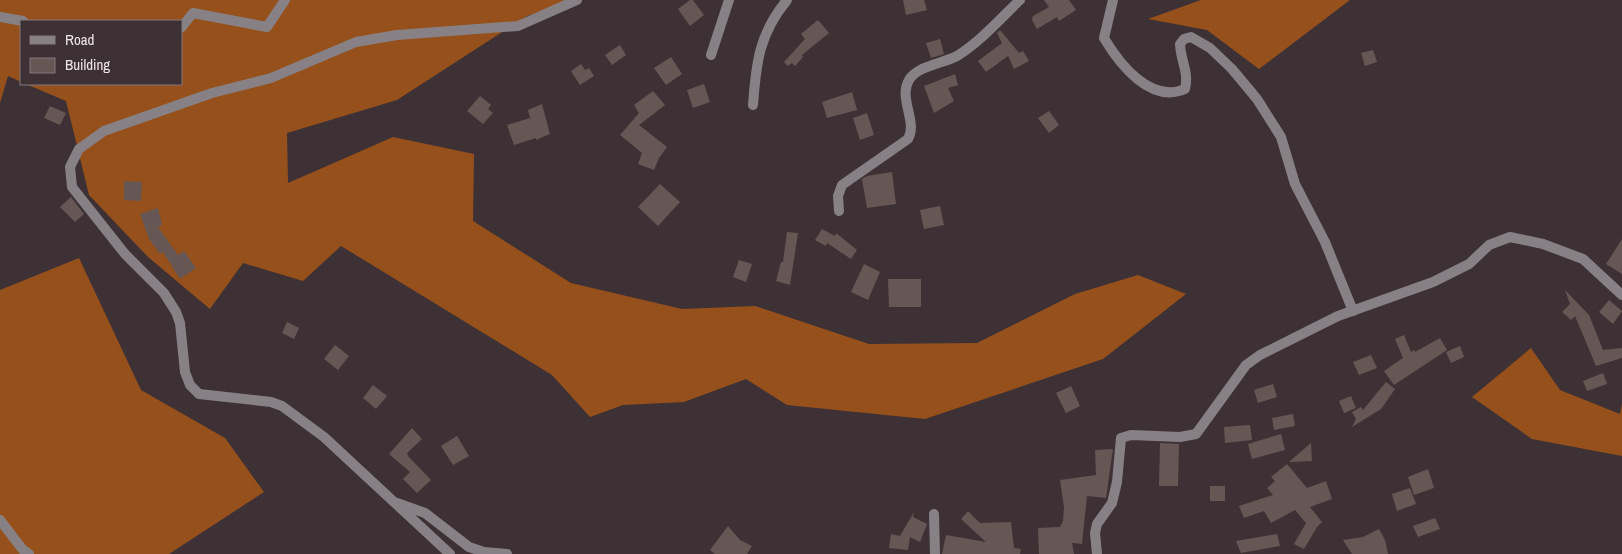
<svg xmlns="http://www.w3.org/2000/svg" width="1622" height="554" font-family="'Archivo Narrow',sans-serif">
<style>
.forest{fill:#95501b}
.building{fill:#665755}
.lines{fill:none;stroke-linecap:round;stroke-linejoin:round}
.street{stroke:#878186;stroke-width:10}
</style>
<rect width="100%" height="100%" fill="#3e3135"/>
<g class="forest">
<path d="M 0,0 L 574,0 L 527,16 L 397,100 L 287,133 L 288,183 L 393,137 L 474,154 L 473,221 L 571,283 L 682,309 L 755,306 L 869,344 L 977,343 L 1075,294 L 1138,275 L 1186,294 L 1103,359 L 925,419 L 787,405 L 746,379 L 684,402 L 623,405 L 590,417 L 552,375 L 341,246 L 303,281 L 243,263 L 210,309 L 148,257 L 89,195 L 66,101 L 26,84 L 181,84 L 181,21 L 21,21 L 21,82 L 8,76 L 0,103 Z"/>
<path d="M 1201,0 L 1350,0 L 1259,69 L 1207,30 L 1148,19 Z"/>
<path d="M 79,258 L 141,390 L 225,438 L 264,492 L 169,554 L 0,554 L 0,290 Z"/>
<path d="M 1531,348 L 1560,390 L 1620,414 L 1622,404 L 1622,456 L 1532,439 L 1472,397 Z"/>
</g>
<g class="building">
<path d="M 690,0 L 693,0 L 704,15 L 690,26 L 678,9 Z"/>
<path d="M 903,0 L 924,0 L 927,10 L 906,15 Z"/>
<path d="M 1044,0 L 1069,0 L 1076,10 L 1059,21 L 1057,17 L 1037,29 L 1032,20 L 1033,16 L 1049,7 Z"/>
<path d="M 818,20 L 829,33 L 802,55 L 803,57 L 795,66 L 792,63 L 788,66 L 784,62 L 805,39 L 801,34 Z"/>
<path d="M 1000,30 L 1019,53 L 1023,51 L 1029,61 L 1014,69 L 1008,56 L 986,72 L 978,61 L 1002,43 L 997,33 Z"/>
<path d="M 940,39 L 944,54 L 931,58 L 926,43 Z"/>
<path d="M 620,45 L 626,55 L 612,65 L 605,55 Z"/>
<path d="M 1373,50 L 1377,62 L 1365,66 L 1361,53 Z"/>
<path d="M 671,57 L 682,74 L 666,85 L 654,68 Z"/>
<path d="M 581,64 L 585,70 L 589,68 L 594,76 L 580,85 L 571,71 Z"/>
<path d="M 955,74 L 958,85 L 948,88 L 954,101 L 934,113 L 924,86 Z"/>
<path d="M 704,84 L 710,102 L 693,108 L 687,90 Z"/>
<path d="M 653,91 L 665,105 L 639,125 L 667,147 L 659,158 L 654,170 L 638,164 L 642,153 L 620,135 L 639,113 L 634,105 Z"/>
<path d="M 852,92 L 857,110 L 827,118 L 822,102 Z"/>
<path d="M 480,96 L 491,105 L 488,109 L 493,113 L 483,124 L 467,111 Z"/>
<path d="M 542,104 L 550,134 L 536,140 L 536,138 L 514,145 L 507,125 L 530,118 L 528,110 Z"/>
<path d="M 50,106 L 66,113 L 60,125 L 44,118 Z"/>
<path d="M 1049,111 L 1059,125 L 1049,133 L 1038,118 Z"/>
<path d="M 867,113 L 874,135 L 860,140 L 853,118 Z"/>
<path d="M 892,172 L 896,204 L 867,208 L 862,179 L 867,176 Z"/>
<path d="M 124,181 L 142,182 L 141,201 L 124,200 Z"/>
<path d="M 660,184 L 680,202 L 658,226 L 638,207 Z"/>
<path d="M 71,197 L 84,214 L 75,222 L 60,207 Z"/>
<path d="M 940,206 L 944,225 L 924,229 L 920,210 Z"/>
<path d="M 158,208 L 162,225 L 158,227 L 178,255 L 184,251 L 196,268 L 180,279 L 163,252 L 160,254 L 149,239 L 140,214 Z"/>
<path d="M 822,229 L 835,236 L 836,233 L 857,250 L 851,259 L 827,243 L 826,246 L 815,240 Z"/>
<path d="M 787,232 L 798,233 L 790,285 L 776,281 L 781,262 L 783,262 Z"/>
<path d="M 1622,239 L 1622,274 L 1606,264 Z"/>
<path d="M 739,260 L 752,264 L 746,282 L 733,277 Z"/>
<path d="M 864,264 L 880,272 L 868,300 L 851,292 Z"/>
<path d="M 888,279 L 921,279 L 921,307 L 889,307 Z"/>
<path d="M 1565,290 L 1589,315 L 1603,350 L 1622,348 L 1622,358 L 1596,366 L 1575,316 L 1571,320 L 1562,312 L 1570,304 Z"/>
<path d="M 1609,300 L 1622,311 L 1613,324 L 1599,312 Z"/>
<path d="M 287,322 L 299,328 L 294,339 L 282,333 Z"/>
<path d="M 1404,335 L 1411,352 L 1414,350 L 1415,352 L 1440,338 L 1447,350 L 1394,385 L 1384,371 L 1403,358 L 1395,339 Z"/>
<path d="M 335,345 L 349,356 L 338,370 L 324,359 Z"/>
<path d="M 1460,346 L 1464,357 L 1451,363 L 1446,352 Z"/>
<path d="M 1371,355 L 1377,368 L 1359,375 L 1353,362 Z"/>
<path d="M 1603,373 L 1607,384 L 1587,391 L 1583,381 Z"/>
<path d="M 1386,382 L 1395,389 L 1381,409 L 1352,427 L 1356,419 L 1352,412 L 1361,407 L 1363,410 Z"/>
<path d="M 1273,384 L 1277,397 L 1258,403 L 1254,390 Z"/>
<path d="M 373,385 L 387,396 L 376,409 L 363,398 Z"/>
<path d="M 1071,386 L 1080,406 L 1066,413 L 1056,393 Z"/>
<path d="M 1351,396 L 1356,408 L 1344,413 L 1339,401 Z"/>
<path d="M 1293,414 L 1295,426 L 1274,430 L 1272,418 Z"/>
<path d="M 1250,425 L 1252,440 L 1225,443 L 1224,427 Z"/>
<path d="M 412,428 L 422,439 L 407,453 L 408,456 L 431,480 L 417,493 L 403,479 L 410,472 L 389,454 Z"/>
<path d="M 1281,434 L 1285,450 L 1252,459 L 1248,444 Z"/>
<path d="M 457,436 L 469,456 L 453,465 L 441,446 Z"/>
<path d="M 1160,443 L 1179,444 L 1178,486 L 1159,486 Z"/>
<path d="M 1311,443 L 1312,461 L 1289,462 Z"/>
<path d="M 1113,449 L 1106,498 L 1087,496 L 1082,544 L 1072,543 L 1074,554 L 1039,554 L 1038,528 L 1060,527 L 1063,521 L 1064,507 L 1060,480 L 1096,475 L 1095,450 Z"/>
<path d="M 1287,464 L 1307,488 L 1326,481 L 1332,499 L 1310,507 L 1322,522 L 1317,527 L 1304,549 L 1294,544 L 1306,523 L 1295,510 L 1271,523 L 1264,511 L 1244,518 L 1239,506 L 1273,495 L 1267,488 L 1275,481 L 1271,477 Z"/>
<path d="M 1428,469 L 1434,488 L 1414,495 L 1408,477 Z"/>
<rect x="1210" y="486" width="15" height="15"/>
<path d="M 1410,488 L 1416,504 L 1397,511 L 1392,494 Z"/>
<path d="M 968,511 L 980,523 L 1011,522 L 1014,548 L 1021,549 L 1020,554 L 942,554 L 946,535 L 986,542 L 961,519 Z"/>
<path d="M 914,512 L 913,517 L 927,524 L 920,542 L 910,537 L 908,550 L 889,548 L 891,534 L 900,536 Z"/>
<path d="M 1435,518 L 1440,529 L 1418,537 L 1413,526 Z"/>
<path d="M 728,526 L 740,540 L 752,546 L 747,554 L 715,554 L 710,550 Z"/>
<path d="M 1379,529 L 1385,540 L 1388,554 L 1352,554 L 1343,540 L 1363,537 Z"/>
<path d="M 1277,534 L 1280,546 L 1241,553 L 1236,541 Z"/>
</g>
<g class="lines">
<g class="street">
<path d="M 1113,0 L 1104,38 C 1120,65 1151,104 1185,89 C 1189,71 1181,63 1180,44 L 1184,39 L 1191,37 L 1210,48 L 1232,69 L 1257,99 L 1281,137 L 1295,184 L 1325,242 L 1353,311"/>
<path d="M 0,17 L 23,21"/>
<path d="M 181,28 L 193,13 L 267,27 L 285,0"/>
<path d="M 711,55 L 729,0"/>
<path d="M 753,105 C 756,63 759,34 787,0"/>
<path d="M 839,211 L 838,196 L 842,185 L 908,139 C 918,122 898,98 909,80 C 917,66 944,63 957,56 C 981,41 1000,19 1020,0"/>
<path d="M 397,503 L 425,513 L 469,547 L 484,552 L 507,554"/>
<path d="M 934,514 L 935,554"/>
<path d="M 0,520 L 23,550 L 29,554"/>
<path d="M 450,554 L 324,437 L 282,406 L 271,402 L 199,394 L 190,385 L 185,372 L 180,323 L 176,312 L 164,293 L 125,254 L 72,187 L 70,167 L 79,149 L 104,131 L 212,93 L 271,78 L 356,42 L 397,35 L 518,26 L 577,0"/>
<path d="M 1097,554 L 1095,533 L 1097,524 L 1112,503 L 1117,482 L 1121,438 L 1131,435 L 1180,437 L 1196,434 L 1246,365 L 1260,355 L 1338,316 L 1433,282 L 1469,264 L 1489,245 L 1510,237 L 1543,244 L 1583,259 L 1622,295"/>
</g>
</g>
<rect x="20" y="20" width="162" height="65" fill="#3e3135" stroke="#84797d"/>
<rect x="30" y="36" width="25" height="8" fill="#878186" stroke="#84797d"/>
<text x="65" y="45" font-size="15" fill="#eee5e8">Road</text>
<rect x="30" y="58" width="25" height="15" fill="#665755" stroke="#84797d"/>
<text x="65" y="70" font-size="15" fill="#eee5e8">Building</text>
</svg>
